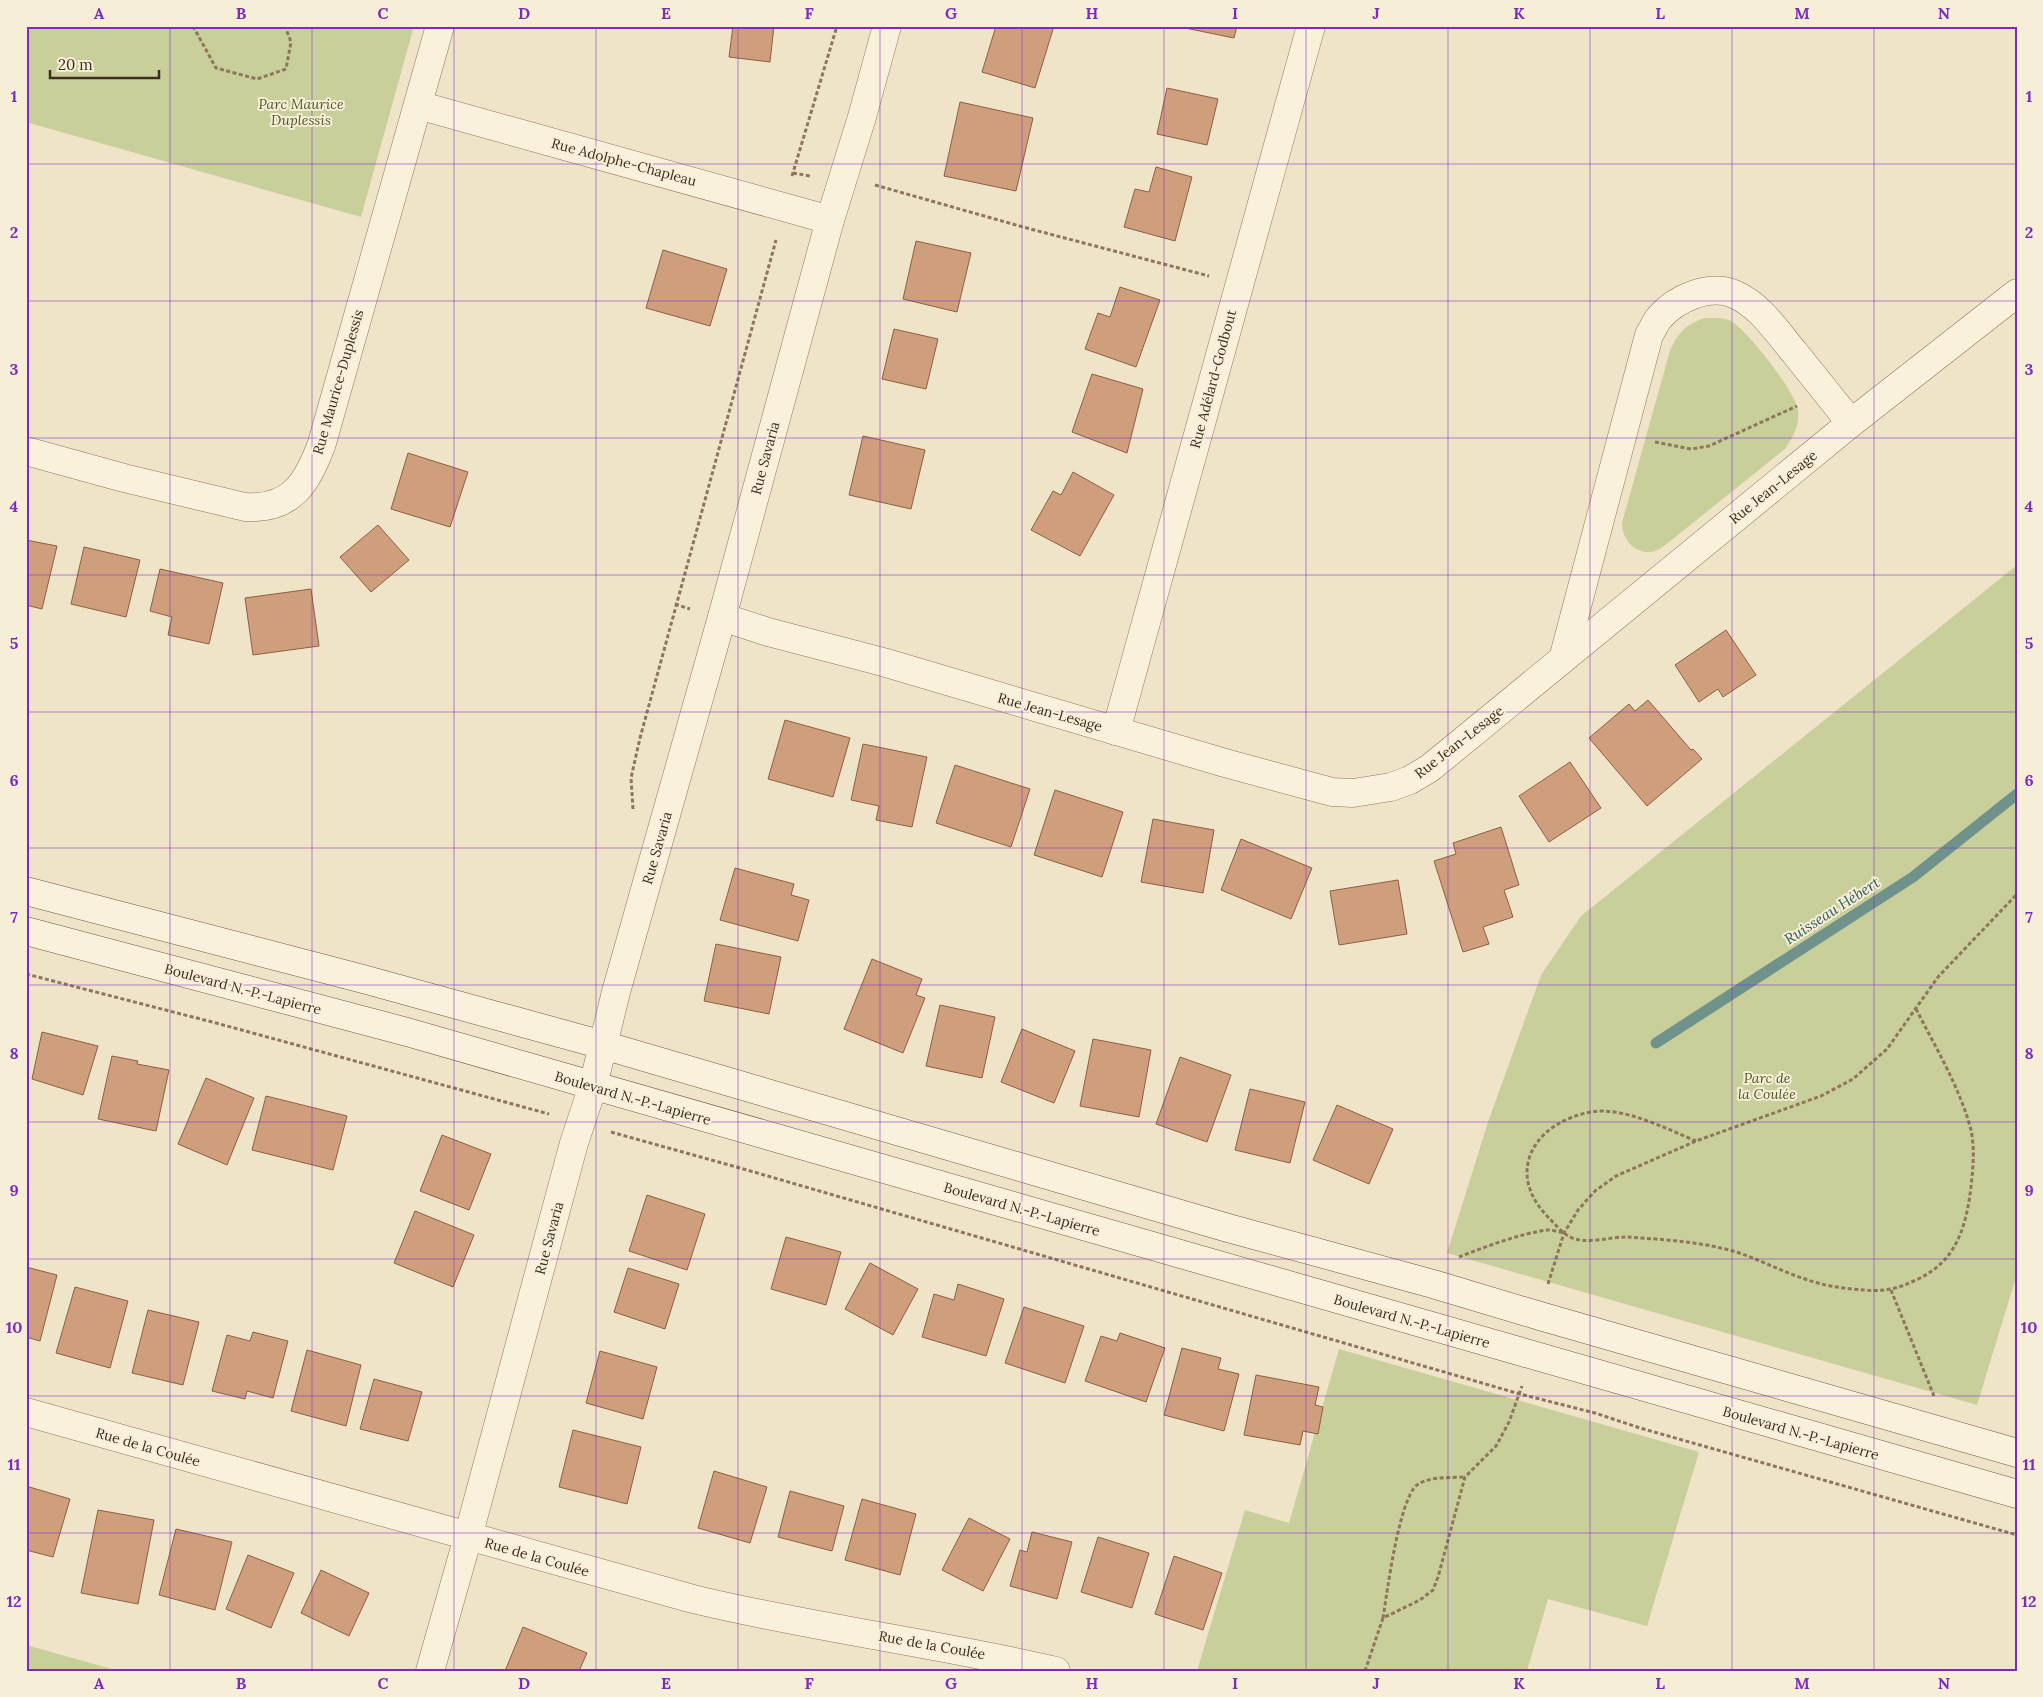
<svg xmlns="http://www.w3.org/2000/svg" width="2043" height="1697" font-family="Lora,serif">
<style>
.green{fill:#c9cf9b}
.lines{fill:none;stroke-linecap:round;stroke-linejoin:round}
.stream{stroke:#6f938a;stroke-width:11}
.building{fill:#cf9f7d;stroke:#8d5f41}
.street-casing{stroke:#8d765c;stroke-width:29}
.secondary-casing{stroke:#6f573f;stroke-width:29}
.path{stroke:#8d765c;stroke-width:3;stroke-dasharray:4 2.5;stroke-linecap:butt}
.street{stroke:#faf1dc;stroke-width:28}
.secondary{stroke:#faf1dc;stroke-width:28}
.grid{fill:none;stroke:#7b2cbf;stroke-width:1;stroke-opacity:0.55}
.labels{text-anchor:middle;stroke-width:4;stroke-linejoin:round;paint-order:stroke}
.park-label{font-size:14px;font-style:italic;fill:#4d5a26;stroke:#f7eed8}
.street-label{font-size:14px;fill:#3d2e20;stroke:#f7eed8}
.water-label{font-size:15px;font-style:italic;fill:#2f5d5a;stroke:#f7eed8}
.neatline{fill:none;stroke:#7b2cbf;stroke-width:2}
.grid-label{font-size:16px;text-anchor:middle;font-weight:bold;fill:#7b2cbf}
</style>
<rect width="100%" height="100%" fill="#f0e4c8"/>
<g class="green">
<path d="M 26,26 L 414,26 L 361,217 L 26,122 Z"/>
<path d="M 1705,318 C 1714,318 1723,317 1731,321 C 1748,331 1795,391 1798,410 C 1800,425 1793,437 1785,449 L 1668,543 C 1663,547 1656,552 1650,552 C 1633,553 1622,538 1622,523 L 1669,354 C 1676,335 1685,324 1705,318 Z"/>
<path d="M 2017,565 L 2017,1274 L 1977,1405 L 1447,1253 L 1488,1122 L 1541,975 L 1581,916 Z"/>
<path d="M 1339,1349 L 1699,1452 L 1647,1626 L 1548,1599 L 1527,1671 L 1197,1671 L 1245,1510 L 1289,1523 Z"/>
<path d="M 26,1645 L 119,1671 L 26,1671 Z"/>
</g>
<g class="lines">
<path class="stream" d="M 1656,1043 L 1913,877 L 2017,794"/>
</g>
<g class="building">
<path d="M 733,26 L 774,26 L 770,62 L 729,57 Z"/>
<path d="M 996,26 L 1054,26 L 1035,88 L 982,72 Z"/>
<path d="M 1186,26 L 1237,26 L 1234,38 L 1185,28 Z"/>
<path d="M 1167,88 L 1218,99 L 1207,145 L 1157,134 Z"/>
<path d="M 960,102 L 1033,118 L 1016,191 L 944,176 Z"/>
<path d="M 1156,167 L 1192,177 L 1175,241 L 1124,227 L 1135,189 L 1149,192 Z"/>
<path d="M 916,241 L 971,253 L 957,312 L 903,299 Z"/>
<path d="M 663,250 L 727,269 L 710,326 L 646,308 Z"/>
<path d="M 1120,287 L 1160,300 L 1136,367 L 1085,349 L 1098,313 L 1110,317 Z"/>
<path d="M 894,329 L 938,339 L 926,389 L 882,379 Z"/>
<path d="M 1092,374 L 1143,389 L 1127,453 L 1072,432 Z"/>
<path d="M 863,436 L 925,450 L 911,509 L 849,495 Z"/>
<path d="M 408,453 L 468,472 L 450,527 L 391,509 Z"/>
<path d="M 1073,472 L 1114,495 L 1080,556 L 1031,530 L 1053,491 L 1061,495 Z"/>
<path d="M 378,525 L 409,560 L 371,592 L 340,557 Z"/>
<path d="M 26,540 L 57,546 L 42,609 L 26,605 Z"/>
<path d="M 84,547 L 140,560 L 126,617 L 71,604 Z"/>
<path d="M 160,569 L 223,583 L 209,644 L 168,635 L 172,617 L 150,611 Z"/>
<path d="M 311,589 L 319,646 L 253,655 L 245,598 Z"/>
<path d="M 1726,630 L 1756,675 L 1723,697 L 1718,689 L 1699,702 L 1675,665 Z"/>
<path d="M 1648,700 L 1691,750 L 1693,749 L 1702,759 L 1647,806 L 1589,738 L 1629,704 L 1635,711 Z"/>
<path d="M 785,720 L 850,738 L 833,797 L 768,779 Z"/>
<path d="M 863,744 L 927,757 L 912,827 L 876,820 L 879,806 L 851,800 Z"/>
<path d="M 1570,762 L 1601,808 L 1549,842 L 1519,796 Z"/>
<path d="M 955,765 L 1030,789 L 1011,847 L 936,823 Z"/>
<path d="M 1055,790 L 1123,812 L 1102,877 L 1034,855 Z"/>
<path d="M 1153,819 L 1214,830 L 1203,893 L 1141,882 Z"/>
<path d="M 1501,827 L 1519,885 L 1504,890 L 1513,917 L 1483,927 L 1489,944 L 1463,952 L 1434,861 L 1456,854 L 1453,843 Z"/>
<path d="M 1241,839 L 1312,868 L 1291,919 L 1221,890 Z"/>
<path d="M 735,868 L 794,884 L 791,895 L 809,900 L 798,941 L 720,920 Z"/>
<path d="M 1398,880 L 1407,934 L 1339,945 L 1330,891 Z"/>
<path d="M 716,944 L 781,957 L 769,1014 L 704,1001 Z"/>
<path d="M 872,959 L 922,979 L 916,995 L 925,998 L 903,1053 L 844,1029 Z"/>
<path d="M 940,1005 L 995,1017 L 982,1078 L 926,1066 Z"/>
<path d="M 1022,1029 L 1075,1051 L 1054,1103 L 1001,1082 Z"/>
<path d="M 42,1032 L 98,1046 L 83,1095 L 32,1079 Z"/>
<path d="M 1093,1039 L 1151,1050 L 1139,1117 L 1080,1106 Z"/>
<path d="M 112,1056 L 138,1061 L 137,1064 L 169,1070 L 156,1131 L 98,1119 Z"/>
<path d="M 1180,1057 L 1231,1075 L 1207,1142 L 1156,1124 Z"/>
<path d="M 206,1078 L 254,1098 L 227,1165 L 178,1144 Z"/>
<path d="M 1250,1089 L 1305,1102 L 1290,1163 L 1235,1150 Z"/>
<path d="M 266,1096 L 347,1116 L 333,1170 L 252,1150 Z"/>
<path d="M 1337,1105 L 1393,1129 L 1369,1184 L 1313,1160 Z"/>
<path d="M 442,1135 L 491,1154 L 469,1210 L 420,1191 Z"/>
<path d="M 647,1195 L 705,1214 L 687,1270 L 629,1251 Z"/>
<path d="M 415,1211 L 474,1235 L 453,1287 L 394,1263 Z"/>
<path d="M 786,1237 L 841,1252 L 826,1305 L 771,1289 Z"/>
<path d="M 870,1263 L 918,1289 L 893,1335 L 845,1309 Z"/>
<path d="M 26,1267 L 57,1275 L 40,1341 L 26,1337 Z"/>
<path d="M 628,1268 L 679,1284 L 665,1329 L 614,1312 Z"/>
<path d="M 958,1284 L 1004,1299 L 986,1356 L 922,1337 L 934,1294 L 954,1300 Z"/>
<path d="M 75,1287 L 128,1301 L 110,1368 L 56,1353 Z"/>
<path d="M 1024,1307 L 1084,1326 L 1065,1383 L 1005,1363 Z"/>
<path d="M 148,1310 L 199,1322 L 183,1385 L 132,1373 Z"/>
<path d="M 253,1332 L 288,1341 L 273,1398 L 247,1391 L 245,1399 L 212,1391 L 227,1335 L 250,1341 Z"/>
<path d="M 1120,1333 L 1165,1348 L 1146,1402 L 1085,1381 L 1101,1336 L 1117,1341 Z"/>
<path d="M 1182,1348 L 1221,1358 L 1218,1369 L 1239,1374 L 1224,1431 L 1164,1415 Z"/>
<path d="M 307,1350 L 361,1365 L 346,1426 L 291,1411 Z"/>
<path d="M 600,1351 L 657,1367 L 643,1419 L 586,1403 Z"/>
<path d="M 1256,1375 L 1319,1387 L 1315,1405 L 1323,1407 L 1318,1434 L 1303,1431 L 1300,1445 L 1244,1435 Z"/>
<path d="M 374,1379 L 422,1392 L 408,1441 L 360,1429 Z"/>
<path d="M 573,1430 L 641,1447 L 627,1504 L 559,1487 Z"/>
<path d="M 714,1471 L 767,1487 L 750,1543 L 698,1528 Z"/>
<path d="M 26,1486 L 70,1499 L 53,1557 L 26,1550 Z"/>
<path d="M 790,1491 L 844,1506 L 832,1551 L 778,1537 Z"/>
<path d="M 862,1499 L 916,1514 L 900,1575 L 845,1560 Z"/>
<path d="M 98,1510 L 154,1520 L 138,1604 L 81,1593 Z"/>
<path d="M 969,1518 L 1010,1539 L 983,1591 L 942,1570 Z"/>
<path d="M 176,1529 L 232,1542 L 215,1610 L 159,1595 Z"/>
<path d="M 1032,1532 L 1072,1542 L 1057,1599 L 1010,1586 L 1020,1550 L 1027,1552 Z"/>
<path d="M 1098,1537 L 1149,1553 L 1132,1608 L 1081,1592 Z"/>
<path d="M 248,1555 L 294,1573 L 271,1628 L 226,1609 Z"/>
<path d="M 1174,1556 L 1222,1573 L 1203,1630 L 1155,1614 Z"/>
<path d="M 321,1570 L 369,1593 L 349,1636 L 301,1613 Z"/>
<path d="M 523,1627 L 587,1653 L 579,1671 L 505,1671 Z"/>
</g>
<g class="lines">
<defs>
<g id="street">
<path d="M 418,105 L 830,220"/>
<path d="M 26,451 L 124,478 L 245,507 C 292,510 308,482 322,443 L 440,26"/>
<path d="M 722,617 L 768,632 L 883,662 L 1225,763 L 1332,792 L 1353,793 L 1391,787 L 1410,780 L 1430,768 L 1851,423 L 2017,293"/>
<path d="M 1563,659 L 1649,335 C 1653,329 1655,323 1659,318 C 1676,298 1709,284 1734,294 C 1760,305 1777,332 1794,352 C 1813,376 1832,399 1851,423"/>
<path d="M 1116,731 L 1311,26"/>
<path d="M 26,1412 L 693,1599 C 813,1628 936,1643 1056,1671"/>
<path d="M 430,1671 L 468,1537 L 574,1143 L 593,1086 L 616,992 L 722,617 L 830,220 L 862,117 L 887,26"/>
</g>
<g id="secondary">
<path d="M 26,891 L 363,979 L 603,1045 L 1228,1228 L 1433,1284 L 1540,1316 L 2017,1453"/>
<path d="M 26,931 L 407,1032 L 2017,1494"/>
</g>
</defs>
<use href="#street" class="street-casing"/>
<use href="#secondary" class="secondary-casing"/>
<g class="path">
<path d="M 193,26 L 216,68 L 257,79 L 286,69 L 291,42 L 285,26"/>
<path d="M 793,173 L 810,176"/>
<path d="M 792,176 L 837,26"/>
<path d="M 875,185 L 1023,227 L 1209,276"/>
<path d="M 1655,442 L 1691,449 L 1709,446 L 1797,406"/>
<path d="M 675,604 L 690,609"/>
<path d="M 633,809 L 631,778 L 640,738 L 776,240"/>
<path d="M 26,974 L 216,1023 L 549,1114"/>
<path d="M 611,1132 L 747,1170 L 1520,1394 L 1595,1413 L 1640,1428 L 2017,1535"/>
<path d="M 1696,1141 C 1667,1129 1622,1106 1591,1112 C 1535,1122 1503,1172 1549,1218 C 1555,1224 1562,1233 1570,1237 C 1585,1245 1609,1237 1626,1237 C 1657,1239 1691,1241 1721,1248 C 1750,1254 1777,1270 1805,1279 C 1824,1286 1846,1289 1866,1290 C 1884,1292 1900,1288 1916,1280 C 1956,1262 1966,1228 1971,1187 C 1973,1168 1975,1149 1971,1130 C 1960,1088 1936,1048 1916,1009"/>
<path d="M 1459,1257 C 1485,1247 1521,1233 1548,1230 C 1553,1230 1559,1232 1564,1233"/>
<path d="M 1548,1284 L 1564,1233 L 1578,1210 L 1595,1191 L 1616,1176 L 1696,1141 L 1821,1096 L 1853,1079 L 1887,1049 L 1938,977 L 2017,894"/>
<path d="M 1891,1290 L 1934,1396"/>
<path d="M 1383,1618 C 1387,1593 1399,1499 1417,1485 C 1429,1476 1451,1478 1465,1477"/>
<path d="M 1365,1671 L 1383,1618 L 1420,1600 L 1433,1590 L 1438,1577 L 1465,1477 L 1496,1446 L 1509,1422 L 1522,1386"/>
</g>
<use href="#street" class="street"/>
<use href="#secondary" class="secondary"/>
</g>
<path class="grid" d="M 170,26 L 170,1671M 312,26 L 312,1671M 454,26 L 454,1671M 596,26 L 596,1671M 738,26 L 738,1671M 880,26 L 880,1671M 1022,26 L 1022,1671M 1164,26 L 1164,1671M 1306,26 L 1306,1671M 1448,26 L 1448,1671M 1590,26 L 1590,1671M 1732,26 L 1732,1671M 1874,26 L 1874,1671M 26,164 L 2017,164M 26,301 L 2017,301M 26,438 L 2017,438M 26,575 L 2017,575M 26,712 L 2017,712M 26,848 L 2017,848M 26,985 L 2017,985M 26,1122 L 2017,1122M 26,1259 L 2017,1259M 26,1396 L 2017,1396M 26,1533 L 2017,1533"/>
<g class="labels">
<g class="park-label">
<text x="301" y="109">Parc Maurice<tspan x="301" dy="16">Duplessis</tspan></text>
<text x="1767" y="1083">Parc de<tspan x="1767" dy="16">la Coulée</tspan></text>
</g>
<g class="street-label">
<text transform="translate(624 162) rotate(15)" y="5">Rue Adolphe-Chapleau</text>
<text transform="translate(1213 379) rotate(-75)" y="5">Rue Adélard-Godbout</text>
<text transform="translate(338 382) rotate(-74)" y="5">Rue Maurice-Duplessis</text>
<text transform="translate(765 458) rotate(-75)" y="5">Rue Savaria</text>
<text transform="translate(1773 487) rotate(-39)" y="5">Rue Jean-Lesage</text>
<text transform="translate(1050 712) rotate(16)" y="5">Rue Jean-Lesage</text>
<text transform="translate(1459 742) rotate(-38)" y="5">Rue Jean-Lesage</text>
<text transform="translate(657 848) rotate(-74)" y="5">Rue Savaria</text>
<text transform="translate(243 989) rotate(15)" y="5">Boulevard N.-P.-Lapierre</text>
<text transform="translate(633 1098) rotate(16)" y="5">Boulevard N.-P.-Lapierre</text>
<text transform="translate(1022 1209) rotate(16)" y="5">Boulevard N.-P.-Lapierre</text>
<text transform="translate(549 1238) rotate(-75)" y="5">Rue Savaria</text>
<text transform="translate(1412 1321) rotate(16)" y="5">Boulevard N.-P.-Lapierre</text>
<text transform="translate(1801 1433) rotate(16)" y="5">Boulevard N.-P.-Lapierre</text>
<text transform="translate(148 1447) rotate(16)" y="5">Rue de la Coulée</text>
<text transform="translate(537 1557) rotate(16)" y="5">Rue de la Coulée</text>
<text transform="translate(932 1645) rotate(10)" y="5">Rue de la Coulée</text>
</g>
<g class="water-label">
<text transform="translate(1832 911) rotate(-33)" y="5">Ruisseau Hébert</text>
</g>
</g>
<rect width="2043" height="1697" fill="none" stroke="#f7eed8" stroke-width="55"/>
<path d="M50 70v8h109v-8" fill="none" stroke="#3d2e20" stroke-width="2.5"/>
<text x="58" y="70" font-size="15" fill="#3d2e20" stroke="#f7eed8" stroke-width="4" paint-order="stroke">20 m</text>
<rect x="28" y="28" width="1988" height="1642" class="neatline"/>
<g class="grid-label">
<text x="99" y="19">A</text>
<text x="241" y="19">B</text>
<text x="383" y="19">C</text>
<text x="524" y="19">D</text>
<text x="666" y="19">E</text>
<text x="809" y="19">F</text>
<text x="951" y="19">G</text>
<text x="1092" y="19">H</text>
<text x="1235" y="19">I</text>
<text x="1376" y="19">J</text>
<text x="1519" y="19">K</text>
<text x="1660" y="19">L</text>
<text x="1802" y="19">M</text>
<text x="1944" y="19">N</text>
<text x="14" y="102">1</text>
<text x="2029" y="102">1</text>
<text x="14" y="238">2</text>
<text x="2029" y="238">2</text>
<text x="14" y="375">3</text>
<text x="2029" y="375">3</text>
<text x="14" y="512">4</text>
<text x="2029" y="512">4</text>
<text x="14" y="649">5</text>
<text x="2029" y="649">5</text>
<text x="14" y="786">6</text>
<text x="2029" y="786">6</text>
<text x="14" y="923">7</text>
<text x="2029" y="923">7</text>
<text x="14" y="1059">8</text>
<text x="2029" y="1059">8</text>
<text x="14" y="1196">9</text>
<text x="2029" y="1196">9</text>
<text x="14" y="1333">10</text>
<text x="2029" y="1333">10</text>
<text x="14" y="1470">11</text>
<text x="2029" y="1470">11</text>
<text x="14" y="1607">12</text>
<text x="2029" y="1607">12</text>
<text x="99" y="1689">A</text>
<text x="241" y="1689">B</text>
<text x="383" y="1689">C</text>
<text x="524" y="1689">D</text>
<text x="666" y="1689">E</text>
<text x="809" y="1689">F</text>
<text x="951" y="1689">G</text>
<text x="1092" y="1689">H</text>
<text x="1235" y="1689">I</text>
<text x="1376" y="1689">J</text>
<text x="1519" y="1689">K</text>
<text x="1660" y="1689">L</text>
<text x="1802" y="1689">M</text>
<text x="1944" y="1689">N</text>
</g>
</svg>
